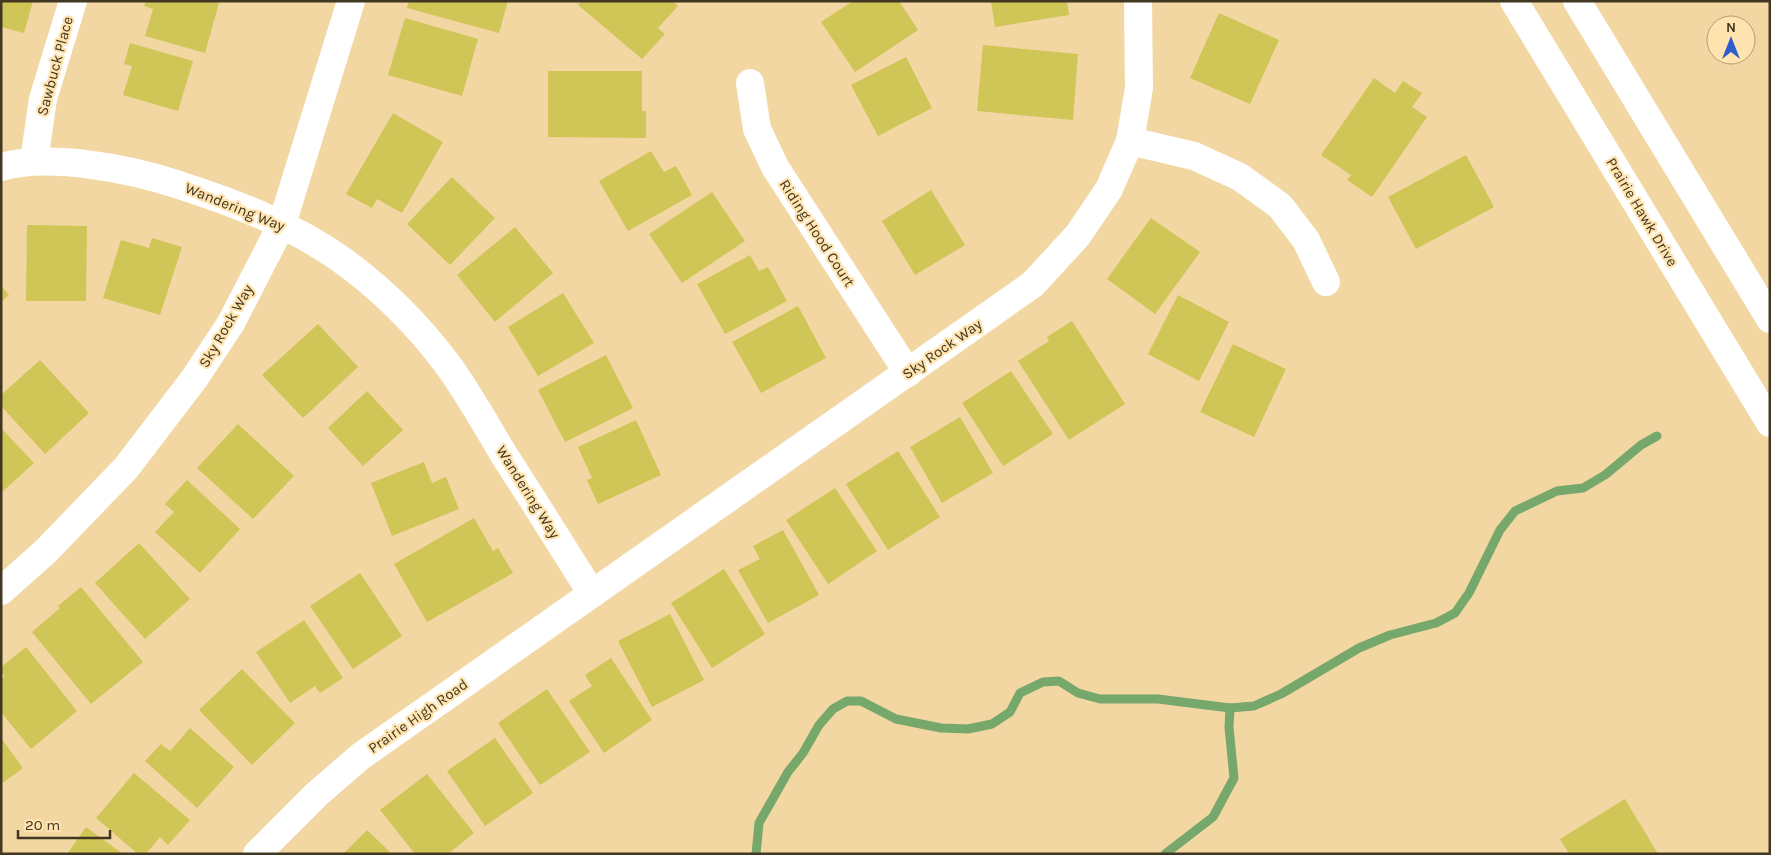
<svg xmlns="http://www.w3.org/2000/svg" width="1771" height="855" font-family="Karla,sans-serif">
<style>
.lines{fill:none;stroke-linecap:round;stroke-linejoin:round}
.stream{stroke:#76a86c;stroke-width:9}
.building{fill:#d0c557}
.street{stroke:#fff;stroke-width:28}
.secondary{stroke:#fff;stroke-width:28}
.labels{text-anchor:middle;stroke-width:4.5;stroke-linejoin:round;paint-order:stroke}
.street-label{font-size:15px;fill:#423722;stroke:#ffe4b0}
</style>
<rect width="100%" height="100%" fill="#f2d7a3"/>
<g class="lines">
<g class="stream">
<path d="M 756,854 L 759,823 L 788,772 L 803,753 L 819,725 L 833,709 L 847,701 L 861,701 L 896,719 L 941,728 L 968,729 L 992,724 L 1010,712 L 1020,693 L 1043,682 L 1059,681 L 1078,693 L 1100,699 L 1158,699 L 1230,708 L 1254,706 L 1281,694 L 1359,648 L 1390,635 L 1436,623 L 1455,613 L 1469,593 L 1500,530 L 1515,511 L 1557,491 L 1583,488 L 1605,475 L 1641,445 L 1657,436"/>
<path d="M 1165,854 L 1213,817 L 1234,778 L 1229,727 L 1230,708"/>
</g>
</g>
<g class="building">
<path d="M 1,1 L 33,1 L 24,33 L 1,27 Z"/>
<path d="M 146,1 L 211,1 L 219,3 L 205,53 L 145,36 L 153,9 L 144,6 Z"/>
<path d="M 409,1 L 508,1 L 499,33 L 407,8 Z"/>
<path d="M 581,1 L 673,1 L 678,6 L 658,28 L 665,34 L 642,59 L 578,5 Z"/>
<path d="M 853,1 L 899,1 L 918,30 L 855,72 L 821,22 Z"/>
<path d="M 991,1 L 1067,1 L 1069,15 L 995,27 Z"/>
<path d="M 1219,13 L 1279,40 L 1250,104 L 1190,78 Z"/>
<path d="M 405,18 L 478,39 L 462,96 L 388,75 Z"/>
<path d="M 130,43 L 193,61 L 178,111 L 123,95 L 132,66 L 124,64 Z"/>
<path d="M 983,45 L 1078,54 L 1073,120 L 977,111 Z"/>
<path d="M 906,57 L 932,108 L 878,136 L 851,85 Z"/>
<path d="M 548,71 L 642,71 L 642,111 L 646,111 L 646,138 L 548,137 Z"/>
<path d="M 1374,78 L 1395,93 L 1403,81 L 1422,93 L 1412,107 L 1427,117 L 1372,197 L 1347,180 L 1351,175 L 1321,155 Z"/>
<path d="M 393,113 L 443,142 L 402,213 L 377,199 L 372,208 L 346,194 Z"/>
<path d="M 651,151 L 664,172 L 676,166 L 692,195 L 628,231 L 599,181 Z"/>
<path d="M 1466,155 L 1494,207 L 1416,249 L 1388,197 Z"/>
<path d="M 452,177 L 495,218 L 450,265 L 407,224 Z"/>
<path d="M 931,190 L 965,245 L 915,275 L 882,221 Z"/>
<path d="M 712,192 L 745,241 L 682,283 L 649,234 Z"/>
<path d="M 1151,218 L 1200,252 L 1155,314 L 1107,279 Z"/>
<path d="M 27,225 L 87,226 L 86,301 L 26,301 Z"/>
<path d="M 515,227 L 553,273 L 495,322 L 457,275 Z"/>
<path d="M 152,238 L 182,247 L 160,315 L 103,298 L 121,240 L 149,248 Z"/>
<path d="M 750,255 L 759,271 L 768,267 L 787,301 L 725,334 L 697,284 Z"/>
<path d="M 1,286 L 9,295 L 1,302 Z"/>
<path d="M 563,293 L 594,343 L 538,376 L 508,327 Z"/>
<path d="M 1178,295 L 1229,322 L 1199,381 L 1148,354 Z"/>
<path d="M 798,306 L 826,358 L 761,393 L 732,342 Z"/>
<path d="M 1072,321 L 1125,404 L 1069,440 L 1018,361 L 1049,341 L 1047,337 Z"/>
<path d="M 318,324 L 358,367 L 303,418 L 262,375 Z"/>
<path d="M 1233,344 L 1286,369 L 1254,437 L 1200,412 Z"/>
<path d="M 606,355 L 633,408 L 565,442 L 538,390 Z"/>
<path d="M 40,360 L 89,413 L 45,454 L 1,406 L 1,395 Z"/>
<path d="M 1011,371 L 1053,434 L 1003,466 L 962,403 Z"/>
<path d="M 367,391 L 403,430 L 363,466 L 328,428 Z"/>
<path d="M 960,417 L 993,473 L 942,503 L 910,447 Z"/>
<path d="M 636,420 L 661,475 L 598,504 L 587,480 L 592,478 L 578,447 Z"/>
<path d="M 238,424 L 294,476 L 253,519 L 197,468 Z"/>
<path d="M 1,428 L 34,463 L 1,493 Z"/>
<path d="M 898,451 L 940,517 L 888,550 L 846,484 Z"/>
<path d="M 424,462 L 432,483 L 446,477 L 459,509 L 392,536 L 371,483 Z"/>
<path d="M 187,480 L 240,529 L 200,573 L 155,532 L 174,512 L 165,504 Z"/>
<path d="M 835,488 L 877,551 L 828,584 L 786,520 Z"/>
<path d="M 474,518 L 493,551 L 498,548 L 513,573 L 427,622 L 394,564 Z"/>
<path d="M 783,530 L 819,595 L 768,623 L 738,570 L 760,559 L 753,546 Z"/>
<path d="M 139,543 L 190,599 L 145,639 L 95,583 Z"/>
<path d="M 724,569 L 765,634 L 712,668 L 671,603 Z"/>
<path d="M 360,573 L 402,636 L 353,669 L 310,606 Z"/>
<path d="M 81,587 L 143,662 L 91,704 L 32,632 L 60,608 L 58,606 Z"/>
<path d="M 670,614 L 704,680 L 652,707 L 618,641 Z"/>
<path d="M 304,620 L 343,678 L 320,693 L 315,686 L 290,703 L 256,652 Z"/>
<path d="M 26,647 L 77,711 L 31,749 L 1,712 L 1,679 L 5,676 L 1,672 L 1,667 Z"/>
<path d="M 611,658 L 652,720 L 604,753 L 569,701 L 592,686 L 585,675 Z"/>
<path d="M 242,669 L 295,723 L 252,765 L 199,710 Z"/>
<path d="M 547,689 L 590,752 L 540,785 L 498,723 Z"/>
<path d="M 190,728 L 234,767 L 197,808 L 145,761 L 161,744 L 170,751 Z"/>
<path d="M 1,738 L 23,768 L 1,784 Z"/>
<path d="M 495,738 L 533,793 L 485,826 L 447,771 Z"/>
<path d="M 134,773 L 190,820 L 168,845 L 160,837 L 146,854 L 138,854 L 96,818 Z"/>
<path d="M 427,774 L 474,833 L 448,854 L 415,854 L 380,810 Z"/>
<path d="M 1625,799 L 1658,854 L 1569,854 L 1560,839 Z"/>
<path d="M 86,827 L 123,854 L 67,854 Z"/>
<path d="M 367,830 L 392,854 L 343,854 Z"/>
</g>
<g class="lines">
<g class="street">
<path d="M 750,83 L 757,129 L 775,167 L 908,373"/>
<path d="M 1130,141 L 1194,156 L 1240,177 L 1280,206 L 1306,240 L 1326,282"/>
<path d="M 34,161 L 43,99 L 73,1"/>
<path d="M 1,167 C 51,153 131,169 179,185 C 235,203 290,224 339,258 C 380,287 418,325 448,365 C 469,394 486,425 504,455 C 534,501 563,548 592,594"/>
<path d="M 1,591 L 46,551 L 126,468 L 194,379 L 231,323 L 282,224 L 351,1"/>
<path d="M 257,854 L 317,794 L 361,756 L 1033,284 L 1078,235 L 1109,189 L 1130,141 L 1139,88 L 1138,1"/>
</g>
<g class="secondary">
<path d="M 1514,1 L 1770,423"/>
<path d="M 1577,1 L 1770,319"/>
</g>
</g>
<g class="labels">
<g class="street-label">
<text transform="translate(55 66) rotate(-75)" y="5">Sawbuck Place</text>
<text transform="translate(235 207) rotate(22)" y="5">Wandering Way</text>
<text transform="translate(1642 212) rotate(59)" y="5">Prairie Hawk Drive</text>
<text transform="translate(817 233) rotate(57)" y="5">Riding Hood Court</text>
<text transform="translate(226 326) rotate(-60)" y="5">Sky Rock Way</text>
<text transform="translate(942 349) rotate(-35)" y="5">Sky Rock Way</text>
<text transform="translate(528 492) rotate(58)" y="5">Wandering Way</text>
<text transform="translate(418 716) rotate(-35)" y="5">Prairie High Road</text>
</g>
</g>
<rect width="1771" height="855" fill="none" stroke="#423722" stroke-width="5"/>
<g transform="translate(1731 40)"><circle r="24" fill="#ffe4b0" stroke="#b39f77"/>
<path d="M0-4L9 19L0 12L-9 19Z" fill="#2e5ecd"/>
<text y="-8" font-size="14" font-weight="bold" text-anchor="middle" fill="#423722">N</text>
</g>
<path d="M18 830v8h92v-8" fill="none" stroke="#423722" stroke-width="2.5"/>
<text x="25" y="830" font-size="15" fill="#423722" stroke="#ffe4b0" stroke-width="4" paint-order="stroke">20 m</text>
</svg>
